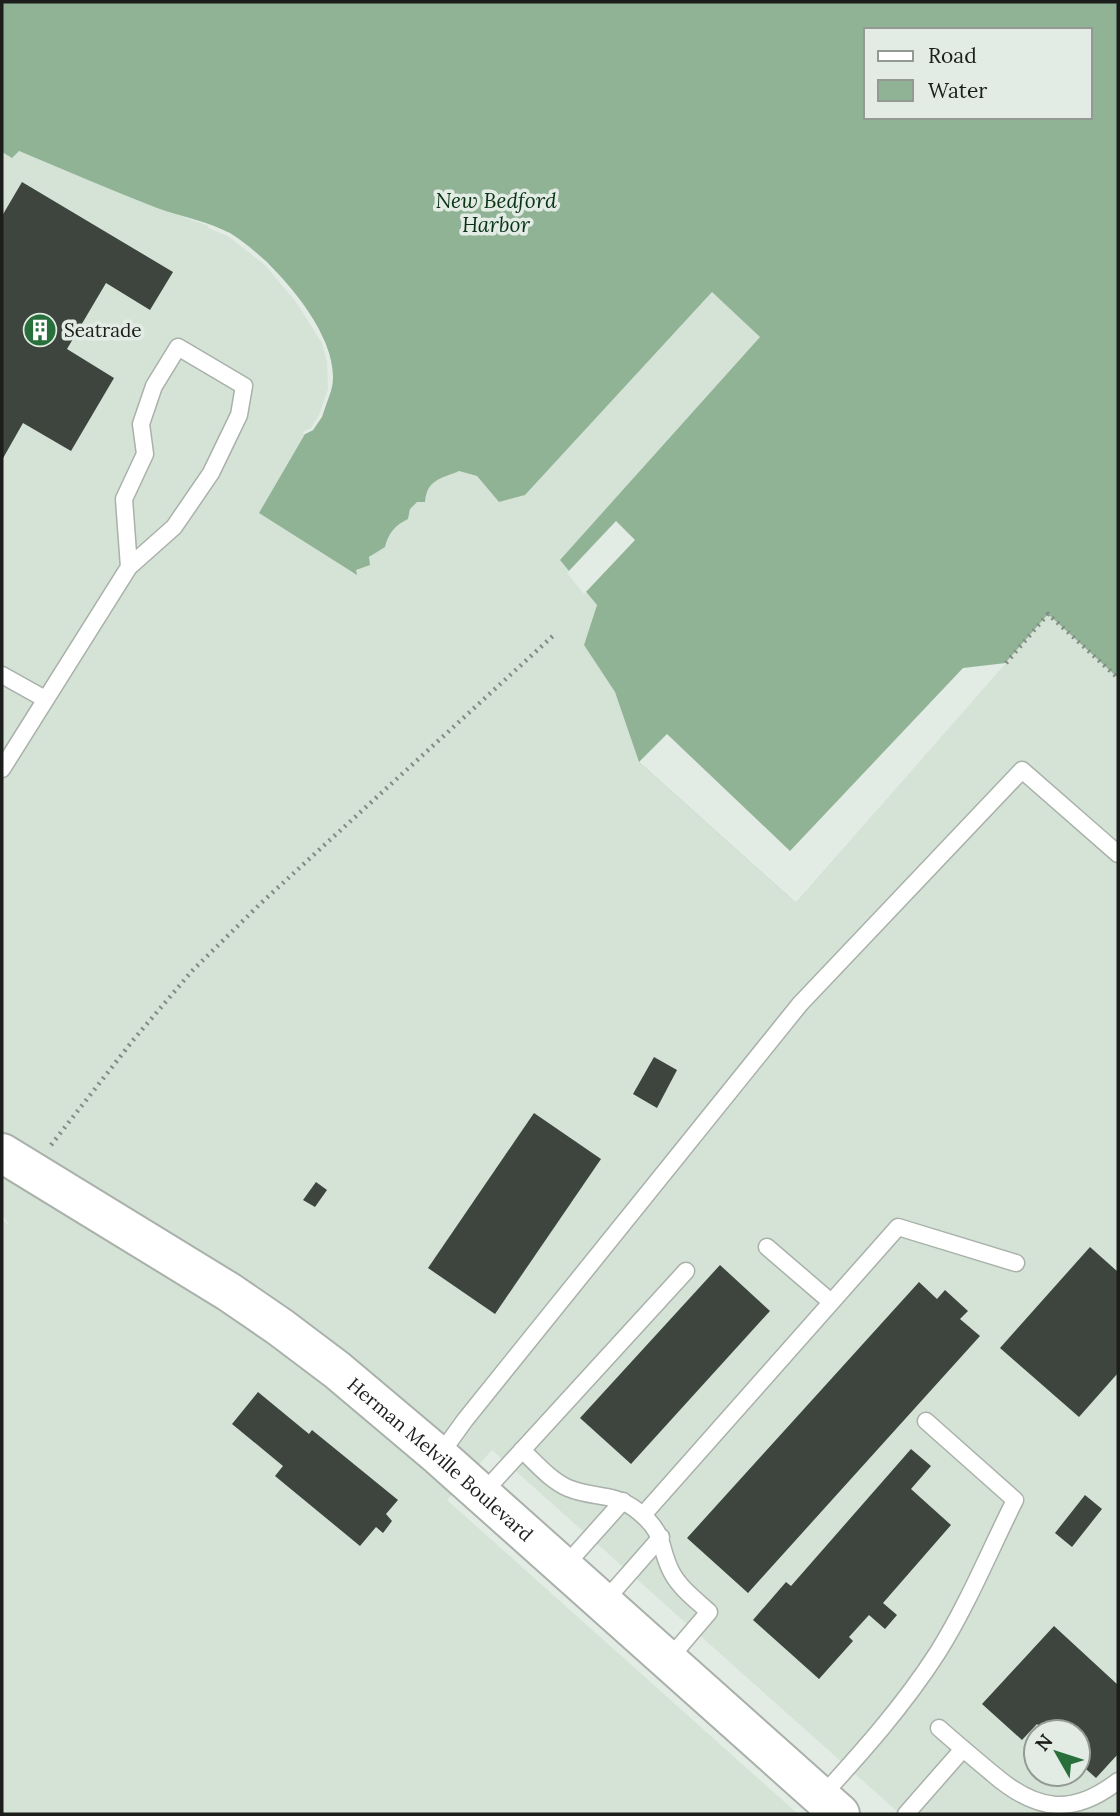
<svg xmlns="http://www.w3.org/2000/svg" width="1120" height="1816" font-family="Lora,serif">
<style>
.built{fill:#d4e3d6;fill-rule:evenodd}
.water{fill:#90b395;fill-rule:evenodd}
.pier{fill:#e3ece4}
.building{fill:#3e453f}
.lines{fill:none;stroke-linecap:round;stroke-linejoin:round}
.service-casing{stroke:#a9b1aa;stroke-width:19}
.tertiary-casing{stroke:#a9b1aa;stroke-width:42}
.path{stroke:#848a84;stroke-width:4.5;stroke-dasharray:2 5;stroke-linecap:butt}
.service{stroke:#fff;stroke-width:16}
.tertiary{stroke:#fff;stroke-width:38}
.labels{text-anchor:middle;stroke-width:7;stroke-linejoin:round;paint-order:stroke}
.poi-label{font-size:19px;fill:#1b1e1b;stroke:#e3ece4;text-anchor:start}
.street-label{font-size:19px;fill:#1b1e1b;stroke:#e3ece4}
.water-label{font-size:21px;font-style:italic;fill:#083315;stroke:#e3ece4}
</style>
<rect width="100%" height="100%" fill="#e3ece4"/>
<path class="built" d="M 18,151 L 160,209 L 230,233 L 267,262 L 325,342 L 356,570 L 378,550 L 399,523 L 408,519 L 410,509 L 434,481 L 459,471 L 477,476 L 499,502 L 525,495 L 712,292 L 760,337 L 561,560 L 597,605 L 584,645 L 615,692 L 639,762 L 796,903 L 1048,614 L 1118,678 L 1118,1814 L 900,1814 L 492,1450 L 447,1500 L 798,1814 L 2,1814 L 2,1220 L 9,1225 L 2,1215 L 2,152 L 12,157 ZM 1036,1732 L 1078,1732 L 1078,1774 L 1036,1774 Z"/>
<path class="water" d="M 2,2 L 1118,2 L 1118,678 L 1048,614 L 796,903 L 639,762 L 615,692 L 584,645 L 597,605 L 560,560 L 760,337 L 712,292 L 525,495 L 499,502 L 477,476 L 459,471 C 441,479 427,479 425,502 L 417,502 L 410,509 L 408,519 C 395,525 388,534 385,547 L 369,557 L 370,565 L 356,570 L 357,575 L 259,513 L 305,434 L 313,430 C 319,418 327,404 331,391 C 346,340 273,260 233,235 C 211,222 182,217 157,208 C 111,190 65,170 19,151 L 12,158 L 2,152 ZM 866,30 L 1090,30 L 1090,117 L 866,117 Z"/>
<g class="pier">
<path d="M 209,225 L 230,233 L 267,262 L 299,300 L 325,342 L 331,362 L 331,390 L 322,417 L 313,430 L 305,434 L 302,432 L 311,428 L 319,415 L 328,389 L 327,362 L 322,343 L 296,302 L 265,265 L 228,236 L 208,228 Z"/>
<path d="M 616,521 L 635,540 L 584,594 L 567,573 Z"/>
<path d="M 1006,663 L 796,903 L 639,762 L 667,734 L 790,851 L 963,668 Z"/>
</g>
<g class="building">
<path d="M 22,182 L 173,272 L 150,310 L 106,283 L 67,349 L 114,378 L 71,451 L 23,423 L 2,460 L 2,216 Z"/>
<path d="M 654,1057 L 677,1070 L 657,1108 L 633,1094 Z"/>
<path d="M 534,1113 L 601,1159 L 495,1314 L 428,1268 Z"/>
<path d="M 316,1182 L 327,1190 L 315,1207 L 303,1200 Z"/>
<path d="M 1090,1247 L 1118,1272 L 1118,1373 L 1079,1417 L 1000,1348 Z"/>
<path d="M 720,1265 L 770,1311 L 631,1464 L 580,1418 Z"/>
<path d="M 919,1282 L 937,1299 L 945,1290 L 968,1311 L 960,1319 L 980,1336 L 748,1593 L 687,1538 Z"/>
<path d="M 258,1392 L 309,1434 L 312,1430 L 398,1500 L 386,1514 L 392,1521 L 383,1533 L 376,1527 L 360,1546 L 275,1476 L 283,1466 L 232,1424 Z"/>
<path d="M 911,1449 L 931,1466 L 911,1489 L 951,1525 L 883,1603 L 897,1615 L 885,1629 L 869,1615 L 849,1637 L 853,1641 L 819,1679 L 753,1620 L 786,1582 L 791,1586 Z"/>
<path d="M 1085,1495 L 1102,1509 L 1072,1547 L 1055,1533 Z"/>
<path d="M 1054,1626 L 1118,1685 L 1118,1754 L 1096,1778 L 1078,1762 L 1078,1732 L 1045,1732 L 1037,1724 L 1022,1740 L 982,1704 Z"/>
</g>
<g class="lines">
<defs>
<g id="service">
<path d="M 2,675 L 45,699"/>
<path d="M 2,769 L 129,567 L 174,527 L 211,473 L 239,415 L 244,386 L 178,347 L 154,386 L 141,424 L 145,454 L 124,499 L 129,567"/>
<path d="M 767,1247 L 831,1302"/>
<path d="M 522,1450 C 536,1463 550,1480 568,1488 C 594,1499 613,1491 639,1512 C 667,1535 658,1547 672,1573 C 680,1588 696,1600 709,1612 L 668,1660"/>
<path d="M 439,1456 L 465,1420 L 800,1004 L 1022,770 L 1118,854"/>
<path d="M 482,1494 L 686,1271"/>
<path d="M 643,1515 L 898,1227 L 1016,1263"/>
<path d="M 564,1567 L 623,1501"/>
<path d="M 603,1603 L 661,1537"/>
<path d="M 939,1728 C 957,1744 975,1759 993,1774 C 1037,1812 1073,1816 1118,1781"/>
<path d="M 821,1797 C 863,1751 904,1705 938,1652 C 968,1604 990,1550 1015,1500 L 926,1421"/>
<path d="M 906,1814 L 963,1749"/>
</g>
<g id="tertiary">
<path id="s1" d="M 2,1153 L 229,1292 L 280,1327 L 337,1370 L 439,1456 L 840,1814"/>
</g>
</defs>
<use href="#service" class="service-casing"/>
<use href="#tertiary" class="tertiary-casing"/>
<g class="path">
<path d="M 1006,663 L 1048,614 L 1118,678"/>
<path d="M 51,1145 L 134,1039 L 192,971 L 260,904 L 555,634"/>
</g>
<use href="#service" class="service"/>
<use href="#tertiary" class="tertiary"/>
</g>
<defs>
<symbol id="building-disc" viewBox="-11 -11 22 22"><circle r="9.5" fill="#296f3b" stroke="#e3ece4"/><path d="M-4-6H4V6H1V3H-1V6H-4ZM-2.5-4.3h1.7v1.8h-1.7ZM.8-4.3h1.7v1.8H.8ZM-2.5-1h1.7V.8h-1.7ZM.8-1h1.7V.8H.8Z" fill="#fff"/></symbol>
</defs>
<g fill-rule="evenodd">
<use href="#building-disc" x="21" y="311" width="38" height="38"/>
</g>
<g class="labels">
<g class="poi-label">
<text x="64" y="337">Seatrade</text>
</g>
<g class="street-label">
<text dy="7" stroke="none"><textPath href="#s1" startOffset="536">Herman Melville Boulevard</textPath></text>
</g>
<g class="water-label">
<text x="496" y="208">New Bedford<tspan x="496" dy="24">Harbor</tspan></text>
</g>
</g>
<rect width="1120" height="1816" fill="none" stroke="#1b1e1b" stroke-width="7"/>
<rect x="864" y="28" width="228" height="91" fill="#e3ece4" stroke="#939a94" stroke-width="2"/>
<rect x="878" y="51" width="35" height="10" fill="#ffffff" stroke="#939a94" stroke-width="2"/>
<text x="928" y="63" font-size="21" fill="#1b1e1b">Road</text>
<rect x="878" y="80" width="35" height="21" fill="#90b395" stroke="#939a94" stroke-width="2"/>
<text x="928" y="98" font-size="21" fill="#1b1e1b">Water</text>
<g transform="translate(1057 1753) rotate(309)"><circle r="33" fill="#e3ece4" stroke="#939a94" stroke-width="2"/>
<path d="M0-5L12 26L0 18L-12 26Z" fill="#296f3b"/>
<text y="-10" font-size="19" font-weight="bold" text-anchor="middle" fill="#1b1e1b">N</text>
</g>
</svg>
